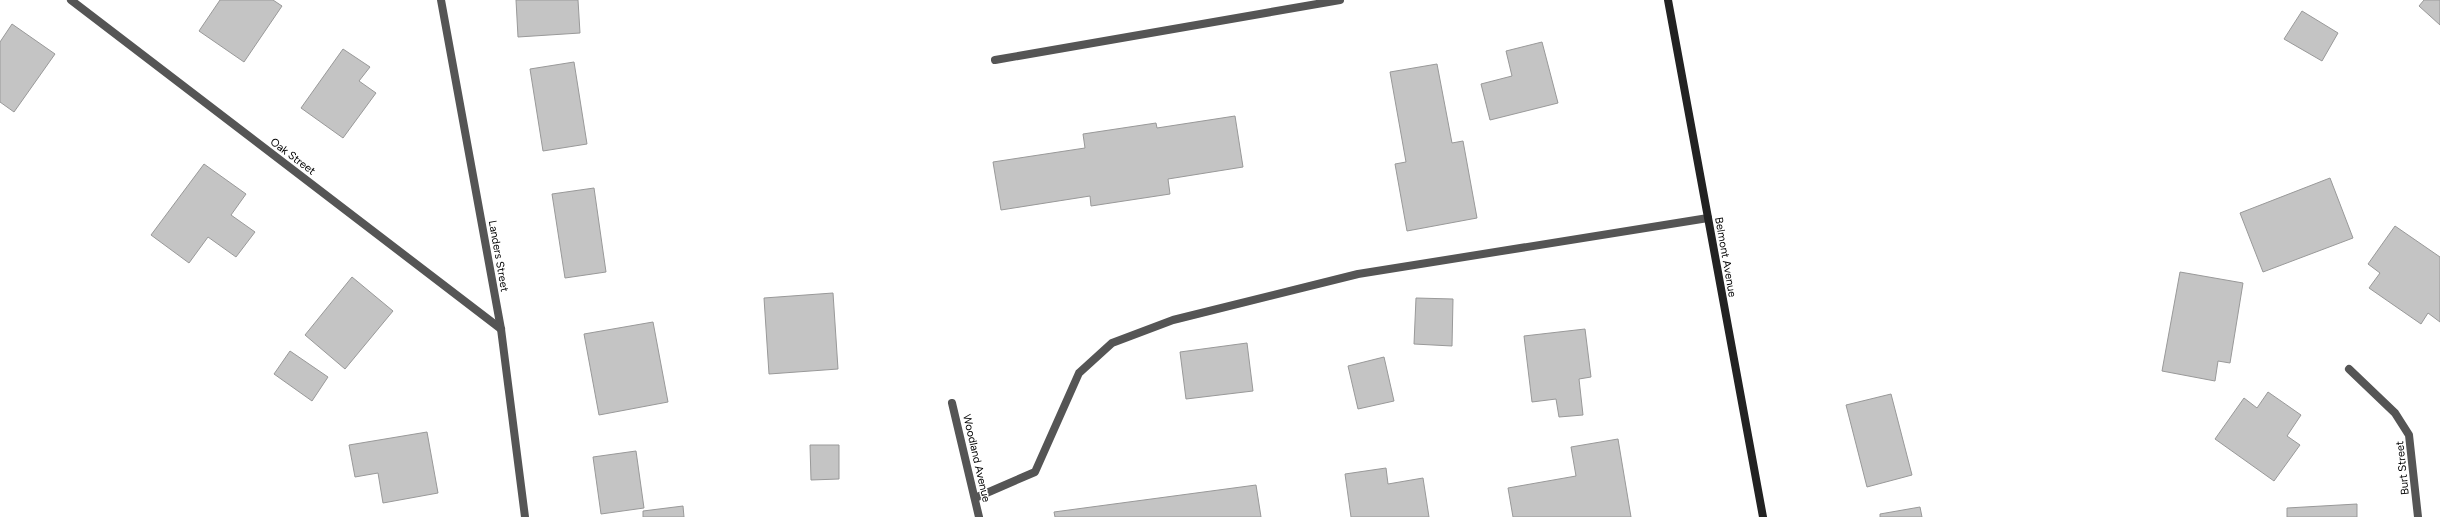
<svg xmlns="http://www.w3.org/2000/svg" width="2440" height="517" font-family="Figtree,sans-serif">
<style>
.building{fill:#c4c4c4;stroke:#999}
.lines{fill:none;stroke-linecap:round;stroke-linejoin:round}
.service{stroke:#555;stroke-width:8}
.minor{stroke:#555;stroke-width:8}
.secondary{stroke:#222;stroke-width:8}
.labels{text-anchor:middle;stroke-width:3;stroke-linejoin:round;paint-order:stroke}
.street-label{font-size:11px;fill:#000;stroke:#fff}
</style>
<rect width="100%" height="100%" fill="#fff"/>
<g class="building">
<path d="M 220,0 L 273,0 L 282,6 L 244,62 L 199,31 Z"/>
<path d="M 516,0 L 578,0 L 580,33 L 518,37 Z"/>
<path d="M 2424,0 L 2440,0 L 2440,25 L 2419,6 Z"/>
<path d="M 2302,11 L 2338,33 L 2322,61 L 2284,39 Z"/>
<path d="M 12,24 L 55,54 L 14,112 L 0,102 L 0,42 Z"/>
<path d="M 1542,42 L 1558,103 L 1490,120 L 1481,84 L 1512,76 L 1506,51 Z"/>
<path d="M 343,49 L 370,67 L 359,81 L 376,93 L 343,138 L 301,108 Z"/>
<path d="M 574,62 L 587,144 L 543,151 L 530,69 Z"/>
<path d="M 1437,64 L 1452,143 L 1463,141 L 1477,218 L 1407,231 L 1395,164 L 1406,162 L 1390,72 Z"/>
<path d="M 1235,116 L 1243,167 L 1168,179 L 1170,194 L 1091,206 L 1090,196 L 1001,210 L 993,162 L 1085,148 L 1083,134 L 1156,123 L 1157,128 Z"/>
<path d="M 204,164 L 246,194 L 231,215 L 255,232 L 236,257 L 208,237 L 189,263 L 151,235 Z"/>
<path d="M 2330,178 L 2353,238 L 2263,272 L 2240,213 Z"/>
<path d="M 594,188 L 606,272 L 565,278 L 552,194 Z"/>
<path d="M 2395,226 L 2440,257 L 2440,322 L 2428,313 L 2421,324 L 2369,288 L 2380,273 L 2368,264 Z"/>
<path d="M 2180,272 L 2243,283 L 2230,363 L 2218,361 L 2215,381 L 2162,371 Z"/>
<path d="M 352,277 L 393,311 L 345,369 L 305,335 Z"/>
<path d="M 833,293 L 838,369 L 769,374 L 764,298 Z"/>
<path d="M 1416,298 L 1453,299 L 1452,346 L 1414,344 Z"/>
<path d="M 653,322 L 668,402 L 599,415 L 584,334 Z"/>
<path d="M 1585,329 L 1591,377 L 1579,379 L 1583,415 L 1559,417 L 1556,399 L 1532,402 L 1524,336 Z"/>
<path d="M 1247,343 L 1253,391 L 1186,399 L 1180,352 Z"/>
<path d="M 290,351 L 328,377 L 312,401 L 274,374 Z"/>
<path d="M 1384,357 L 1394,401 L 1358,409 L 1348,366 Z"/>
<path d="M 2268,392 L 2301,415 L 2287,436 L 2300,445 L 2274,481 L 2215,439 L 2244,398 L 2257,408 Z"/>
<path d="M 1891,394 L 1912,475 L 1867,487 L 1846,405 Z"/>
<path d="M 427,432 L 438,493 L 383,503 L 378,473 L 355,477 L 349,445 Z"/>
<path d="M 1618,439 L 1631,517 L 1513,517 L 1508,488 L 1576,476 L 1571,447 Z"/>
<path d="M 810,445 L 839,445 L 839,479 L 811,480 Z"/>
<path d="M 636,451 L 644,508 L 601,514 L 593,457 Z"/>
<path d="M 1386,468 L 1388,484 L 1423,478 L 1429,517 L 1351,517 L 1345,474 Z"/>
<path d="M 1256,485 L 1261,517 L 1055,517 L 1054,512 Z"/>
<path d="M 2357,504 L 2357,517 L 2287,517 L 2287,508 Z"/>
<path d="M 683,506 L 684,517 L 643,517 L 643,511 Z"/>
<path d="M 1920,507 L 1922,517 L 1880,517 L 1880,514 Z"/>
</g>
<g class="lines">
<g class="service">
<path d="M 995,60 L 1340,0"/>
<path d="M 975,498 L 1035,472 L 1079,373 L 1112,343 L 1173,320 L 1358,274 L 1708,218"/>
</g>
<g class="minor">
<path d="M 71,0 L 501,329"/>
<path d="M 441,0 L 501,329 L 525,517"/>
<path d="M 2349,369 L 2395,413 L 2409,435 L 2418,517"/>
<path d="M 952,403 L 979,517"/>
</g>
<path class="secondary" d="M 1668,0 L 1763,517"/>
</g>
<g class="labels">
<g class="street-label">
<text transform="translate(293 156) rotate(37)" y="4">Oak Street</text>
<text transform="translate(499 256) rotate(80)" y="4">Landers Street</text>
<text transform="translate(1726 257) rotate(80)" y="4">Belmont Avenue</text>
<text transform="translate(977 458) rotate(77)" y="4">Woodland Avenue</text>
<text transform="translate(2402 468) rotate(-96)" y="4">Burt Street</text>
</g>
</g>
</svg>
